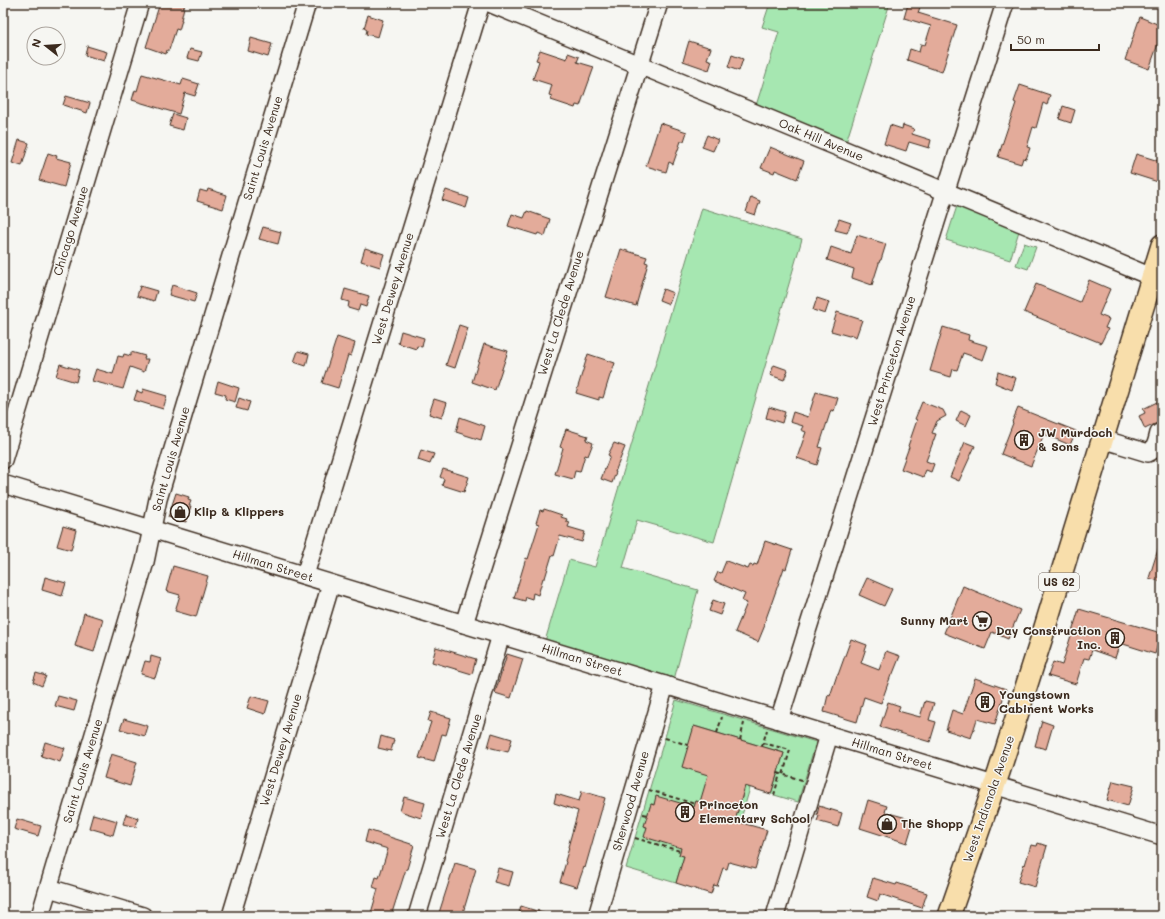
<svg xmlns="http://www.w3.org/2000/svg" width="1165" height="919" font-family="Mali,sans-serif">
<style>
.green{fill:#a6e7b1;stroke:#708868}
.building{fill:#e3ab9a;stroke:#3b2a1e}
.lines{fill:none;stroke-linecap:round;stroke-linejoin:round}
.minor-casing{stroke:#3b2a1e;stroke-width:20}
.major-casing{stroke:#3b2a1e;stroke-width:24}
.path{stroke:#3b2a1e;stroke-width:2;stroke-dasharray:4 3;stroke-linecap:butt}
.minor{stroke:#f6f6f2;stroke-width:17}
.major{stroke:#f8deab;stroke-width:21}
.labels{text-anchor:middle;stroke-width:3;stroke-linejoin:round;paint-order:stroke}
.shield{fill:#f6f6f2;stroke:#73675e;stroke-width:1}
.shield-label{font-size:11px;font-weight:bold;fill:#3b2a1e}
.street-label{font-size:12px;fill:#3b2a1e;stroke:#f6f6f2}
.poi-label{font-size:12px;font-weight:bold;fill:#3b2a1e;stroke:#f6f6f2;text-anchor:start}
</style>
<rect width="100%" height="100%" fill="#f6f6f2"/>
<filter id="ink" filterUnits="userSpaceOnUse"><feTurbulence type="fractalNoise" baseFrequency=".025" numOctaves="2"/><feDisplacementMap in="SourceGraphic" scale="8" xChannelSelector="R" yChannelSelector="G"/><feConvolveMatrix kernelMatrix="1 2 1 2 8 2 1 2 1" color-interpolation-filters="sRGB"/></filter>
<g filter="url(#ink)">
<g class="green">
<path d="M 770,3 L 890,3 L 844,149 L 754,112 L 779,32 L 762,27 Z"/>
<path d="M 957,206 L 1019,231 L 1010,260 L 946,240 Z"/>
<path d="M 702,208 L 802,239 L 714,542 L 637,520 L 623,568 L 698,590 L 672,687 L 543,648 L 569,560 L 595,567 Z"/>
<path d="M 1024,243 L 1036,247 L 1028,269 L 1016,265 Z"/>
<path d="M 676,700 L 816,742 L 798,802 L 771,794 L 784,753 L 694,726 L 712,776 L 700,802 L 696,801 L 694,807 L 651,804 L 644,826 L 681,848 L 679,855 L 684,856 L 676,883 L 626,868 Z"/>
<path d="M 741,785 L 750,788 L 740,822 L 720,816 L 721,810 L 737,814 L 743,795 L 739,793 Z"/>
</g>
<g class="building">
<path d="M 160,3 L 185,3 L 181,20 L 182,20 L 179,30 L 176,29 L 169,50 L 167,50 L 166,54 L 146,47 Z"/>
<path d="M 908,4 L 920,7 L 918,13 L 957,25 L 942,72 L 907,60 L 910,49 L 919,52 L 921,44 L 925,45 L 931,26 L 904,18 Z"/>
<path d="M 368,15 L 383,20 L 378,37 L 366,34 L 367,30 L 364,28 Z"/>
<path d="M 1140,17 L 1162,26 L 1162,46 L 1158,44 L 1149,69 L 1125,60 Z"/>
<path d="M 251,38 L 272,44 L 268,57 L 248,51 Z"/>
<path d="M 689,41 L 711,48 L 707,59 L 712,61 L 709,70 L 683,61 Z"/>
<path d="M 87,46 L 107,52 L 104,61 L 85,55 Z"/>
<path d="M 190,49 L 202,52 L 199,61 L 187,58 Z"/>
<path d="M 540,50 L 567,59 L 568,53 L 579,57 L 577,62 L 594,67 L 580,106 L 576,105 L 575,108 L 551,100 L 552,96 L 549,95 L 552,85 L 533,79 L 539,61 L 536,60 Z"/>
<path d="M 732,55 L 743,59 L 739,71 L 728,67 Z"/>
<path d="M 142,74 L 181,85 L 183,79 L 199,84 L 195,96 L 185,93 L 179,114 L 132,100 L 135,90 L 137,91 Z"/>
<path d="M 1020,85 L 1050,95 L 1047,105 L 1043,103 L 1036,128 L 1033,127 L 1027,147 L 1030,148 L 1026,159 L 1023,158 L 1021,164 L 998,157 L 1016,103 L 1014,102 Z"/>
<path d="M 66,96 L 90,103 L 87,113 L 63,105 Z"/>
<path d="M 1063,106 L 1075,110 L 1071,123 L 1059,119 Z"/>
<path d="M 173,114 L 186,118 L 183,130 L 169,126 Z"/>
<path d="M 660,123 L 687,132 L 684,141 L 681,141 L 673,164 L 669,162 L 666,172 L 646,166 Z"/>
<path d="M 890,125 L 902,129 L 903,125 L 914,129 L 912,134 L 931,140 L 929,148 L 909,142 L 906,151 L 884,144 Z"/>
<path d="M 707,135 L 718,140 L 713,151 L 702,147 Z"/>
<path d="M 19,140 L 29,143 L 22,166 L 12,163 Z"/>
<path d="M 770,147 L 804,161 L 797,179 L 775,170 L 774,173 L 761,168 Z"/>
<path d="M 48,153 L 57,156 L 56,158 L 71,162 L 64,187 L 39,180 Z"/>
<path d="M 1136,154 L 1162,162 L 1162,171 L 1158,182 L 1130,173 Z"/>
<path d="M 208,189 L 227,195 L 223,209 L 197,201 L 200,190 L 207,192 Z"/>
<path d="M 446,190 L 469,198 L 466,208 L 442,200 Z"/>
<path d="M 751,197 L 760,201 L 755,215 L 746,212 Z"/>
<path d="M 527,211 L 550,219 L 545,236 L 538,233 L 537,235 L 508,226 L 512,214 L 524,218 Z"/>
<path d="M 839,219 L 851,223 L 847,233 L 835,230 Z"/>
<path d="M 263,227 L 281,232 L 278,244 L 259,239 Z"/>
<path d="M 857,235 L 886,244 L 881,260 L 880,260 L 872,285 L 852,278 L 854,269 L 827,260 L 831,247 L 851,254 Z"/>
<path d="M 365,248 L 384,254 L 380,267 L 361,261 Z"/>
<path d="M 621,249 L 647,257 L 645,262 L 648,263 L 636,306 L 606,297 Z"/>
<path d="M 1089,280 L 1110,289 L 1099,315 L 1109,319 L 1105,328 L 1108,329 L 1101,343 L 1024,312 L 1036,284 L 1080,302 Z"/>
<path d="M 172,285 L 197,293 L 194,302 L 169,295 Z"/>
<path d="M 140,286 L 157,291 L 154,301 L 137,296 Z"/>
<path d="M 345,289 L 369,296 L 366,307 L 360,305 L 358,311 L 348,308 L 349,302 L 342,300 Z"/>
<path d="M 663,289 L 673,293 L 669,304 L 659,300 Z"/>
<path d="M 817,298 L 829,302 L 825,314 L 813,310 Z"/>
<path d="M 837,312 L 862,320 L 856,337 L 852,335 L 849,336 L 831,331 Z"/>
<path d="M 459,325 L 468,328 L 455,368 L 446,365 Z"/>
<path d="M 943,327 L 969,335 L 968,340 L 988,346 L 983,360 L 963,353 L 957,370 L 953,369 L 951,377 L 930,371 Z"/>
<path d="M 401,331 L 424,338 L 422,347 L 417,346 L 416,349 L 398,343 Z"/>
<path d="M 337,337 L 355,343 L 351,356 L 348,355 L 338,388 L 322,383 Z"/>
<path d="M 484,344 L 508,351 L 495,390 L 472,382 Z"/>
<path d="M 298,351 L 309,354 L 306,366 L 294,362 Z"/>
<path d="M 131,352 L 145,356 L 144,359 L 148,359 L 144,372 L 130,367 L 123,389 L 92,381 L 96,369 L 113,374 L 118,356 L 123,357 L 124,354 L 131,356 Z"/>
<path d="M 588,354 L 615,363 L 612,372 L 611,372 L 603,398 L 599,397 L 599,400 L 576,393 Z"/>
<path d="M 60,364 L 79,370 L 76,382 L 56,376 Z"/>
<path d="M 774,365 L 788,370 L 784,380 L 770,375 Z"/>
<path d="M 998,372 L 1016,378 L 1012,390 L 995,383 Z"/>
<path d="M 218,381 L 239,388 L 235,402 L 225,399 L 226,395 L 215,392 Z"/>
<path d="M 143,389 L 167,396 L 163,409 L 134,400 L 137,391 L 142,393 Z"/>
<path d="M 816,392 L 838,398 L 834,411 L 831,410 L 819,447 L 822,448 L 817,465 L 797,458 L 806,432 L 801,430 L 803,426 L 790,422 L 793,412 L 808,417 Z"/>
<path d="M 239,398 L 250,402 L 247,411 L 236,408 Z"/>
<path d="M 434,399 L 447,403 L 442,418 L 429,414 Z"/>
<path d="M 1159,401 L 1162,406 L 1162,424 L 1155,424 L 1145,429 L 1139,416 L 1145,413 L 1143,409 Z"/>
<path d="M 922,402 L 943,410 L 946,416 L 937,421 L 932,433 L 936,434 L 926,461 L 934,464 L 931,472 L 926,470 L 923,477 L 901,469 L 909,447 L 908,446 L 917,420 L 915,419 Z"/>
<path d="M 769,407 L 785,412 L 782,423 L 766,418 Z"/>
<path d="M 1018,408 L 1076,431 L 1070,445 L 1044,434 L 1031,466 L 1001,454 L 1013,423 L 1012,422 Z"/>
<path d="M 961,410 L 971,415 L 966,426 L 956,421 Z"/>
<path d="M 460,417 L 485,426 L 481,440 L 456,432 Z"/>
<path d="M 566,429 L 588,436 L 586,440 L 593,443 L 588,456 L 585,455 L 580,472 L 575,471 L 573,479 L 555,474 L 563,448 L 560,447 Z"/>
<path d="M 965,442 L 975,446 L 959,481 L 950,477 Z"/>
<path d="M 614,443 L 625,447 L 615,472 L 616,472 L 612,483 L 601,479 L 610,456 L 608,455 Z"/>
<path d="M 421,450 L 434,454 L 430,464 L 418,460 Z"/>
<path d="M 443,469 L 469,477 L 464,492 L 442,485 L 444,479 L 440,477 Z"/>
<path d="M 176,493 L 189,497 L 188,500 L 191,501 L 189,506 L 191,506 L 186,522 L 168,517 Z"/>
<path d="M 544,509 L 562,515 L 561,517 L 567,519 L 566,521 L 570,522 L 568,527 L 585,532 L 582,542 L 560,536 L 554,556 L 552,555 L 545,578 L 543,578 L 538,595 L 533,593 L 532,599 L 526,597 L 525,601 L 514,598 L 526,558 L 528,559 L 539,524 L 536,523 L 540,510 L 543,511 Z"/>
<path d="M 63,526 L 76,530 L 71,550 L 57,546 Z"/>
<path d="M 765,541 L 792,550 L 786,569 L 784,568 L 772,602 L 764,624 L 765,625 L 758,642 L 735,632 L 747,603 L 742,601 L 745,594 L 714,581 L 718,572 L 721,573 L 726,561 L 748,569 L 750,565 L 753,566 L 754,564 L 757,565 Z"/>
<path d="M 1160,543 L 1162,543 L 1162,582 L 1149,578 Z"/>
<path d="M 173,566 L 208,576 L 196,617 L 175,611 L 180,595 L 166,591 Z"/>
<path d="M 45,577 L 66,583 L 62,596 L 42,590 Z"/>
<path d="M 867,578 L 892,589 L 884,606 L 859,595 Z"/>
<path d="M 963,586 L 1020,610 L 1008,639 L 992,632 L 985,649 L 944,633 Z"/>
<path d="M 713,600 L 724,604 L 720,615 L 709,611 Z"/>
<path d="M 1079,609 L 1161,633 L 1155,654 L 1120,643 L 1115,658 L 1092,650 L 1089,659 L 1084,658 L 1076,684 L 1048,676 L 1053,662 L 1062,665 Z"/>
<path d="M 84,613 L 103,619 L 94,652 L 75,646 Z"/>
<path d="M 851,639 L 867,645 L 861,663 L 879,670 L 886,651 L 900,656 L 892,676 L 891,675 L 881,703 L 864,697 L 857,722 L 824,712 L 828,695 L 830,696 L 837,675 L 838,675 Z"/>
<path d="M 436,647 L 476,659 L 472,674 L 432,662 Z"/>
<path d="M 507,654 L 523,659 L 511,698 L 495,693 Z"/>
<path d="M 151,656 L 161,659 L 155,678 L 141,674 L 145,661 L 150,662 Z"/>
<path d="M 36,673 L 46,676 L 42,686 L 33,682 Z"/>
<path d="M 975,678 L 1006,689 L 995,724 L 977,719 L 971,738 L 946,730 L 952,710 L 963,714 Z"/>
<path d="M 58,696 L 77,701 L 74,711 L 55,706 Z"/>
<path d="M 251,696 L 269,701 L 265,714 L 247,708 Z"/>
<path d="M 925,701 L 934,703 L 929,720 L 936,722 L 930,742 L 880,727 L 888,702 L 900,706 L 898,711 L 920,717 Z"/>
<path d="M 431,712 L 451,718 L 446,735 L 442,734 L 434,762 L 419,758 L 431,722 L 428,721 Z"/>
<path d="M 124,719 L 148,726 L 145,736 L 120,729 Z"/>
<path d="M 1042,721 L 1053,725 L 1046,749 L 1035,746 Z"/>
<path d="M 694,726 L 784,753 L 771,794 L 745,786 L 735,821 L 767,830 L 755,869 L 729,862 L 727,869 L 723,868 L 717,886 L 714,885 L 711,894 L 676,883 L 684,856 L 679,855 L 681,848 L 644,837 L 647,827 L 644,826 L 651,804 L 654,805 L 656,796 L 694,807 L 696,801 L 700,802 L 708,775 L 682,767 Z"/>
<path d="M 492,733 L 512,739 L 508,752 L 488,747 Z"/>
<path d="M 381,736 L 394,740 L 391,751 L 378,748 Z"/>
<path d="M 45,742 L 65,748 L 60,762 L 41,756 Z"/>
<path d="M 111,754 L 137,762 L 130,786 L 104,778 Z"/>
<path d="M 1113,781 L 1134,786 L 1128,806 L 1107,800 Z"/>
<path d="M 582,791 L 605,798 L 585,868 L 584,867 L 577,887 L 560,882 L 566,862 L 565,861 L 569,848 L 568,847 L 578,811 L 554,803 L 556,794 L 579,801 Z"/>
<path d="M 404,797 L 425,803 L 421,818 L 400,811 Z"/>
<path d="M 868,800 L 887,806 L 885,812 L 914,820 L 907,843 L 860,828 Z"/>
<path d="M 819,806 L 842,813 L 838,827 L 817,821 L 819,816 L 817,815 Z"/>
<path d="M 93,814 L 117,821 L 113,835 L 89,828 Z"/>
<path d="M 126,814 L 138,818 L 136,827 L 123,824 Z"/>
<path d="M 17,819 L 41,826 L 38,836 L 14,829 Z"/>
<path d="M 368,830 L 414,845 L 407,869 L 406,869 L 391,916 L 381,916 L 371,913 L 378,889 L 373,887 L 376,877 L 379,878 L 388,849 L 365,842 Z"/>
<path d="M 1038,843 L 1047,846 L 1035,887 L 1018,882 L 1024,864 L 1025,865 L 1031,845 L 1037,846 Z"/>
<path d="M 455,863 L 476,869 L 462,916 L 438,916 Z"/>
<path d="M 498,868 L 513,872 L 509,886 L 494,882 Z"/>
<path d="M 873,878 L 896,885 L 897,883 L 927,893 L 922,908 L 880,894 L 878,901 L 867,897 Z"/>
<path d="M 521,906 L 546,914 L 546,916 L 518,916 Z"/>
</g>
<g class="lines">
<defs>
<g id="minor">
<path d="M 489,3 L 1152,277"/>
<path d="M 1102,439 L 1148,453 C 1156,450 1157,441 1159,433"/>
<path d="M 3,460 L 140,3"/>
<path d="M 3,484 L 1162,836"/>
<path d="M 305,575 L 481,3"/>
<path d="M 464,624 L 659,3"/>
<path d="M 779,720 L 1005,3"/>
<path d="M 49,888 L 143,916"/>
<path d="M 40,916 L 145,562 L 158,499 L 307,3"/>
<path d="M 231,916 L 331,584"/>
<path d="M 417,916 L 501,635"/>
<path d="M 597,916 L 665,685"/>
<path d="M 775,916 L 829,735"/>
</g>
<path id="major" d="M 949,916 L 999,772 L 1042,637 L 1162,245"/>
</defs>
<use href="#minor" class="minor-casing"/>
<use href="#major" class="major-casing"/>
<g class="path">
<path d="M 717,733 L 722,717"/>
<path d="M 665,738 L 688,745"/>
<path d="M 740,740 L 744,723"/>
<path d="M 763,743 L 790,750 L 783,775"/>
<path d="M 762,746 L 767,730"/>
<path d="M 778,773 L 802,780"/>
<path d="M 649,790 L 695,804"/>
<path d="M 774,795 L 780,774"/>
<path d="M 643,814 L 648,815"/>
<path d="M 635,838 L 680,851"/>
</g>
<use href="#minor" class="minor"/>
<use href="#major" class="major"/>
</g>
</g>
<defs>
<symbol id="building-ring" viewBox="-11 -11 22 22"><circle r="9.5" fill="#f6f6f2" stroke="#3b2a1e" stroke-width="1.5"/><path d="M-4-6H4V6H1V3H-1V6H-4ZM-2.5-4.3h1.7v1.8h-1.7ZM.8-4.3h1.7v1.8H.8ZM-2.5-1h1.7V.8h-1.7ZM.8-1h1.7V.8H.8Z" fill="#3b2a1e"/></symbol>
<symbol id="shop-ring" viewBox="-11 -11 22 22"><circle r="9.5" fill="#f6f6f2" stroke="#3b2a1e" stroke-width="1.5"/><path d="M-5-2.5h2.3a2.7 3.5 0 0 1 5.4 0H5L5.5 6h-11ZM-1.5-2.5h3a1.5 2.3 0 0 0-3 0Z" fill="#3b2a1e"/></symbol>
<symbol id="supermarket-ring" viewBox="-11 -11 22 22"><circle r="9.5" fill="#f6f6f2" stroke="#3b2a1e" stroke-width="1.5"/><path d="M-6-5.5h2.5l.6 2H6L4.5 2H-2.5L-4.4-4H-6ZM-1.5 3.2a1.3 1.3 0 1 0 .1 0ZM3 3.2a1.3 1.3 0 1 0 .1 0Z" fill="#3b2a1e"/></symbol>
</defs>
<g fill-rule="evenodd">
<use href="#building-ring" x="1013" y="429" width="22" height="22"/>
<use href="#shop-ring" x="169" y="501" width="22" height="22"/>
<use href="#supermarket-ring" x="971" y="610" width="22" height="22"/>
<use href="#building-ring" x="1104" y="627" width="22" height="22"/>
<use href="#building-ring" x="974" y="691" width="22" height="22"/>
<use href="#building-ring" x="674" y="801" width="22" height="22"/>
<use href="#shop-ring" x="876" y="813" width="22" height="22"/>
</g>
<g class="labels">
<rect class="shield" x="1039" y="573" width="40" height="18" rx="3"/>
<g class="shield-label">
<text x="1059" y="586">US 62</text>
</g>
<g class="street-label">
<text transform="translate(821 140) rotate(23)" y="4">Oak Hill Avenue</text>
<text transform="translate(263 148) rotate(-73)" y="4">Saint Louis Avenue</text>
<text transform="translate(71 231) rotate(-73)" y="4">Chicago Avenue</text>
<text transform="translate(393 289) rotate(-73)" y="4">West Dewey Avenue</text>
<text transform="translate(561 313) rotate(-73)" y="4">West La Clede Avenue</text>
<text transform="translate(892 361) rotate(-73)" y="4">West Princeton Avenue</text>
<text transform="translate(171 459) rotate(-74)" y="4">Saint Louis Avenue</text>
<text transform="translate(273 566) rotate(17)" y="4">Hillman Street</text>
<text transform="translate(582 660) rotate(17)" y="4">Hillman Street</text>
<text transform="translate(281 750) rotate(-73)" y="4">West Dewey Avenue</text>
<text transform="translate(892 754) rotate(17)" y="4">Hillman Street</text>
<text transform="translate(83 771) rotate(-73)" y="4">Saint Louis Avenue</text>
<text transform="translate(459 776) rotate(-73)" y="4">West La Clede Avenue</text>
<text transform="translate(989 799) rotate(-71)" y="4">West Indianola Avenue</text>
<text transform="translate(631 801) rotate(-74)" y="4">Sherwood Avenue</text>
</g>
<g class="poi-label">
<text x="1038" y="437">JW Murdoch<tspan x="1038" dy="14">&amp; Sons</tspan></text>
<text x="194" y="516">Klip &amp; Klippers</text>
<text x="968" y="625" text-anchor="end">Sunny Mart</text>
<text x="1101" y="635" text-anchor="end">Day Construction<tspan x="1101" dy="14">Inc.</tspan></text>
<text x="999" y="699">Youngstown<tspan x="999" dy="14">Cabinent Works</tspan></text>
<text x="699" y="809">Princeton<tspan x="699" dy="14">Elementary School</tspan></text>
<text x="901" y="828">The Shopp</text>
</g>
</g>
<rect width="1165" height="919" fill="none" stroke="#f6f6f2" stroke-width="16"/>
<rect x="8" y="8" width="1149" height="903" fill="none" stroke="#3b2a1e" stroke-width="1.5" filter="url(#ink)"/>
<g transform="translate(46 46) rotate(287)"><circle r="19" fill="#f6f6f2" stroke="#aba49d"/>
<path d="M0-3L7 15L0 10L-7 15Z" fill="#3b2a1e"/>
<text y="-6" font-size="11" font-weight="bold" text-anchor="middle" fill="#3b2a1e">N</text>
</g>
<path d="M1011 44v6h88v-6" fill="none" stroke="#3b2a1e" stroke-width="2"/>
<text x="1017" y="44" font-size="12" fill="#3b2a1e" stroke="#f6f6f2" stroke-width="3" paint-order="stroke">50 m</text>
</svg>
